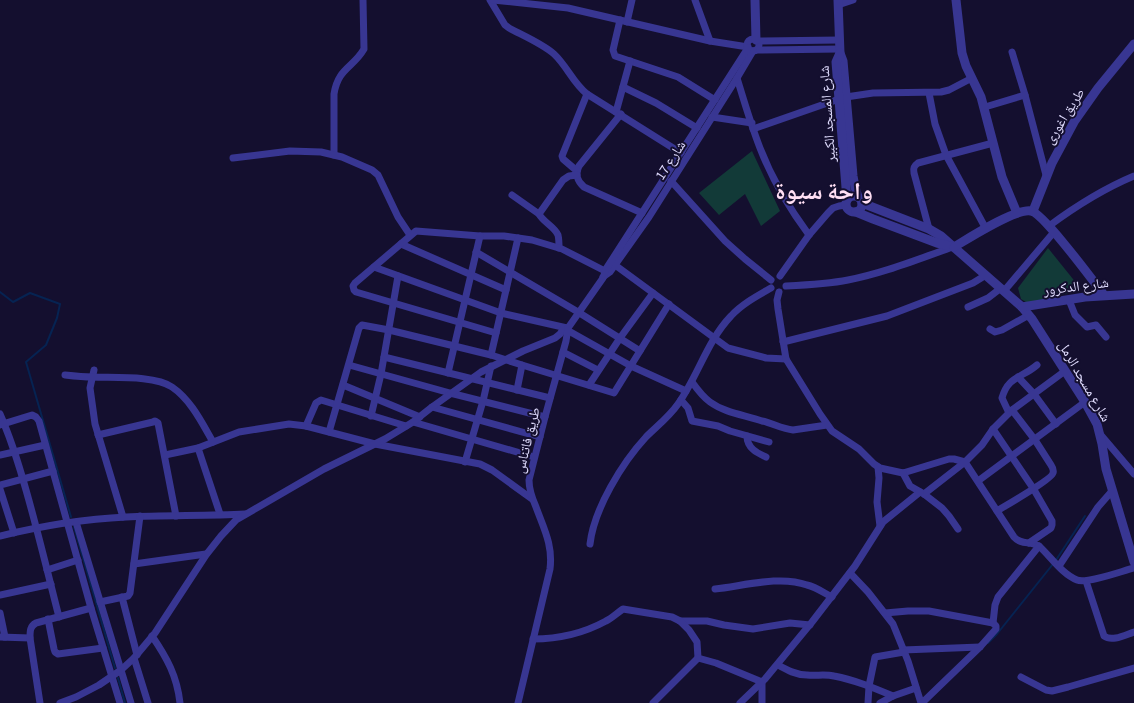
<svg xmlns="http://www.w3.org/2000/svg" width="1134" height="703" font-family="'Source Sans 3','Noto Naskh Arabic',sans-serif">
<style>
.green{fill:#123a38}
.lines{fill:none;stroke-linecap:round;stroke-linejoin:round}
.stream{stroke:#062352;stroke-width:2}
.minor{stroke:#383692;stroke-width:7}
.tertiary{stroke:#383692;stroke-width:9}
.labels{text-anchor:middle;stroke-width:4;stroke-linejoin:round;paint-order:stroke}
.street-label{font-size:14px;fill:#e1ddff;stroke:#140f2f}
.town-label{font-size:24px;font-weight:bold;fill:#ffdff4;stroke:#140f2f}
</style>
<rect width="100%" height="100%" fill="#140f2f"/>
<g class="green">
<path d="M 752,151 L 780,211 L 761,226 L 745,194 L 719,215 L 699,193 Z"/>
<path d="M 1048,248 L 1081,289 L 1035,303 L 1026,302 L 1021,299 L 1018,288 Z"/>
</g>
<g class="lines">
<g class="stream">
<path d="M 0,292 L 13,302 L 30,293 L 60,304 L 57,318 L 46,345 L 26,362 L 71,517"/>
<path d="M 74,527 L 115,668"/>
<path d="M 1056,560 L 1085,516"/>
<path d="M 988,643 L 997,634 L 1053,564"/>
<path d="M 118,678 L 125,703"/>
</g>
<g class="minor">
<path d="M 490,0 L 505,25 L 509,28 C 522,35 543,44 554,54 C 567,66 573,83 587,94 L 681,153"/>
<path d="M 493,0 L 568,8 L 710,41 L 748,47"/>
<path d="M 695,0 L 710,41"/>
<path d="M 838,5 L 853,0"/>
<path d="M 620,20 L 613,50 L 615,56 L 678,77 L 715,100"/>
<path d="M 627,22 L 632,0"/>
<circle cx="753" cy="45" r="6"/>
<path d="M 758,41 L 839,40"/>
<path d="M 756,50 L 840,49"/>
<path d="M 1012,52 L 1025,95 L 1046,175"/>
<path d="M 737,78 C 744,101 751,125 760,148 C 772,179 789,208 809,235"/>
<path d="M 623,87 L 656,103 L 697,128"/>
<path d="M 929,93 L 935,124 L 946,155 L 986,229"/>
<path d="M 846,97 L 873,93 L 941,92 L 949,90 L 972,78"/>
<path d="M 985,107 L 1025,95"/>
<path d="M 616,112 L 630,61"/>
<path d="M 621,114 L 579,166 C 575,175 577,181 584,187 L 642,213"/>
<path d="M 712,117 L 752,123"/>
<path d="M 753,129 L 839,99"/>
<path d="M 334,155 L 334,94 C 338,68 353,68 364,49 L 363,0"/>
<path d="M 233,158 L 290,151 L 321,152 L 342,157 L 372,170 L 378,175 L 398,217 L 410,235"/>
<path d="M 577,171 L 563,159 L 562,156 L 587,94"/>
<path d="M 671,181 L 725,241 L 745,259 L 771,280"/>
<path d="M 512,195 L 539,214"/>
<path d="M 1049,226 C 1076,206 1103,189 1134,176"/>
<path d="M 929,229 L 914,173 C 913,168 914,166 918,163 L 993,143"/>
<path d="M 401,244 L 506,290"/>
<path d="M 559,248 C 559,244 559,239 558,235 C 555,227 543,222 539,214 L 563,180 L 569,176 L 577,175"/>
<path d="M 476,252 L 578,312 L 640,351"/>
<path d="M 615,265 L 728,348 L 766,358 L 786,359"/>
<path d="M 374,267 L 501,313 L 567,328"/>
<path d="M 780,276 L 809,235 L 828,213 L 833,208 L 839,206 L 846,205"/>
<path d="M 603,277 L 610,272 L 649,217 L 737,78 L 753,51"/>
<path d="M 786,286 C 807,285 828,284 848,280 C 884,273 918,259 953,247"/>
<path d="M 1004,291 L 1054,232"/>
<path d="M 779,292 L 777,300 L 778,309 L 786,359 L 820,414 L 832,431 L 859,449 L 874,464 L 880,468 L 903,473 L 949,459 L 954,459 L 965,462 L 1014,537 C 1021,545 1030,541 1039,546 C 1051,557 1062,574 1077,580 C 1087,584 1122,571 1134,568"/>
<path d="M 1069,300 L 1075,315 L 1087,327 L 1096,325 L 1106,337"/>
<path d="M 968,307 L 988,298 L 1001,288"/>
<path d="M 990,329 L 995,332 L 1002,330 L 1029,315"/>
<path d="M 567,330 L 631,366 L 686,391"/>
<path d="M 496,333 L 356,292 L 354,290 L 353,286 L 355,283 L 416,231 L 480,236 L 504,236 L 532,240 L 562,249 L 605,271"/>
<path d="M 783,342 L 887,316 L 973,283 L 986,275"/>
<path d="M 563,352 L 598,370"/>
<path d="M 491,355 L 518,238"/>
<path d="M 384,357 L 550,398"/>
<path d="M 349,365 L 450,393 L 545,417"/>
<path d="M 522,365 L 614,393 L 669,304"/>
<path d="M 94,370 L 90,388 L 95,424 L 123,517"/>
<path d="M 448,373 L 480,236"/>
<path d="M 65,375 C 74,376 83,377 92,377 C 113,378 155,375 172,387 C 191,400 202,423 213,442"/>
<path d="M 1018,377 L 1034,394 L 1056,424"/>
<path d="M 692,382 C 697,389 703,397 710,402 C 725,413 745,415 762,421 C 772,423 782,429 793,430 L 827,425"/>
<path d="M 343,385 L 420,417"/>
<path d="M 589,385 L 620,338 L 653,293"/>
<path d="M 681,400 L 688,408 L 692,421 L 718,426 L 730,431 L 769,442"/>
<path d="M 432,407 L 540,437"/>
<path d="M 1009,413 L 1002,398 C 1008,376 1022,378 1037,365"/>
<path d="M 0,414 C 11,439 19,465 26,490 C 38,532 48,574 59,617"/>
<path d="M 371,416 L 381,374 L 398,276"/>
<path d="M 413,422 L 534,457"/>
<path d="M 0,425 L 32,415 L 36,417 L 39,421 L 91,608 L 120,703"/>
<path d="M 306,426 L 316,403 L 321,400 L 406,426"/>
<path d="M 993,429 L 1033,488 L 1052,521 L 1052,525 L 1051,528 L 1029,543"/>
<path d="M 329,432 L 359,328 L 362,325 L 389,330 L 491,355 L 522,365 L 517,390"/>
<path d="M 1100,434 L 1134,474"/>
<path d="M 98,435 L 153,422 L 155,421 L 158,423 L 176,516"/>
<path d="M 747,436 C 747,448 757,453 766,457"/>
<path d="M 198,448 L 220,514"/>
<path d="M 0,455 L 45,445"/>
<path d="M 165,455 L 198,448 L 239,432 L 289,424 L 306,426 L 375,444 L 480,464 L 492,470 L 532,499"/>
<path d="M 465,462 L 483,401 L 491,366"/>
<path d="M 878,467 L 879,478 L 877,502 L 880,526"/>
<path d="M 903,473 L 910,486 L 924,494 L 942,508 L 949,516 L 958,529"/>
<path d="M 978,481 L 1085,402"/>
<path d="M 0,485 L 53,471"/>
<path d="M 0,489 L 14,533"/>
<path d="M 924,494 L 965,462 L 982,445 L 993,429 L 1012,410 L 1065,371"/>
<path d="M 997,511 C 1005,506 1052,479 1053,473 C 1054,470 1053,468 1051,465 L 1035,440 L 1012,410"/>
<path d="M 76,522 L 131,703"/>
<path d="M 0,536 C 41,526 83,519 126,517 C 166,515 206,516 245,514"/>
<path d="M 590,544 C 594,509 622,463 646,437 C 657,426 669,417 678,404 C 698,376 707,341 731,316 C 742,304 757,296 771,288"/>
<path d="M 134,564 L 206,554"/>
<path d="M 1059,566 L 1098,507 L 1112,491"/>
<path d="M 47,570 L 78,560"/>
<path d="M 850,573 L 868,592 L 893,624 L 908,661 L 921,703"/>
<path d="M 1086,581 L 1104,636 C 1112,642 1125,635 1134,632"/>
<path d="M 715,589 C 743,586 780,575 807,585 C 816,587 824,593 832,597"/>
<path d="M 0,595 L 51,584"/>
<path d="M 122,597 L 137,655"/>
<path d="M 100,602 L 128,596 L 130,593 L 140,516"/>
<path d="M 0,613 L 5,637"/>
<path d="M 885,613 L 908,611 L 929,611 L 993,623"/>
<path d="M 48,619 L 54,649 L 55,652 L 58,654 L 103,648"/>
<path d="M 680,621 L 707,621 L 724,625 L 753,629 L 790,623 L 810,625"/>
<path d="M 152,636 C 167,658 177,676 180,703"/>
<path d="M 0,637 L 30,638"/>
<path d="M 533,639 C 558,639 584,633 606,621 C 612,618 617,613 623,609 L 672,617 L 680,621 L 689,630 L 697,642 L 698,658 L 716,663 L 762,682 L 762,703"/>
<path d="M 903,650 L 980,647"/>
<path d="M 134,658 L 148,703"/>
<path d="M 778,665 C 787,670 796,675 807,675 C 816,676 825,674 834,676 C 855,680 874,688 893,696"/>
<path d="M 1021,677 L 1046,690 L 1052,691 L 1068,687 L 1134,668"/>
<path d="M 40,703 L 30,638 C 30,631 30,626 36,623 L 91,608"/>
<path d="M 60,703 L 76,697 L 99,685 L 121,670 L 134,658 L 155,633 L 206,555 L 221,536 L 236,520 L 324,469 L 385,439 L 413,422 L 432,407 L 481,372 L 523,351 L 555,338 L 560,334 L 564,328"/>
<path d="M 518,703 L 550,569 C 553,545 544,529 536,507 C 532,498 529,490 529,480 L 545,417 L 566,341 L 568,328 L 603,278 L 606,269 L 748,48"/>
<path d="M 653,703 L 698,658"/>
<path d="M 740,703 L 765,679 L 812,622 L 855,566 L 883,522 L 920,492"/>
<path d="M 868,703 L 869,686 L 875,657 L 904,652"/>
<path d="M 880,703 L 893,696 L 916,688"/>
<path d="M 922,703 L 980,647 L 996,629 L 996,626 L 993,623 L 995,605 L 998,597 L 1039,546"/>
</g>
<g class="tertiary">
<path d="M 755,0 L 756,40"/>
<path d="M 838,0 L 840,53 L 843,61 L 853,176 L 855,187 L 858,197"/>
<path d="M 956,0 L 962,53 L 966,66 L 981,97 L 1002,177 L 1017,213"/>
<path d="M 840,53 L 836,62 L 847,200"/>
<circle cx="854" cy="204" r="8"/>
<path d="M 862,203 L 929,229 L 941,236 L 1022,307 L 1032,319 L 1085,402 L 1097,424 L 1102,444 L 1106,469 L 1134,562"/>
<path d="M 1033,211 L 1052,163 L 1074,122 L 1098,88 L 1134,44"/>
<path d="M 856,212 L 873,219 L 937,243 L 954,247"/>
<path d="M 954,247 C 969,238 1016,208 1031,211 C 1043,213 1094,282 1104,295"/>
<path d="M 1022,307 L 1085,297 L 1134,294"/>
</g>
</g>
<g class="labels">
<g class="street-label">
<text transform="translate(827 114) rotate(-94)" y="5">شارع المسجد الكبير</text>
<text transform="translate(1064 116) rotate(-58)" y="5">طريق اغورى</text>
<text transform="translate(670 160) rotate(-57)" y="5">شارع 17</text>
<text transform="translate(1076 286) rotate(-7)" y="5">شارع الدكرور</text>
<text transform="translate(1085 381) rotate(60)" y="5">شارع مسجد الرمل</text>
<text transform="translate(527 440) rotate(-76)" y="5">طريق فاتناس</text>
</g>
<g class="town-label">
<text x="824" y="199">واحة سيوة</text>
</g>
</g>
</svg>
